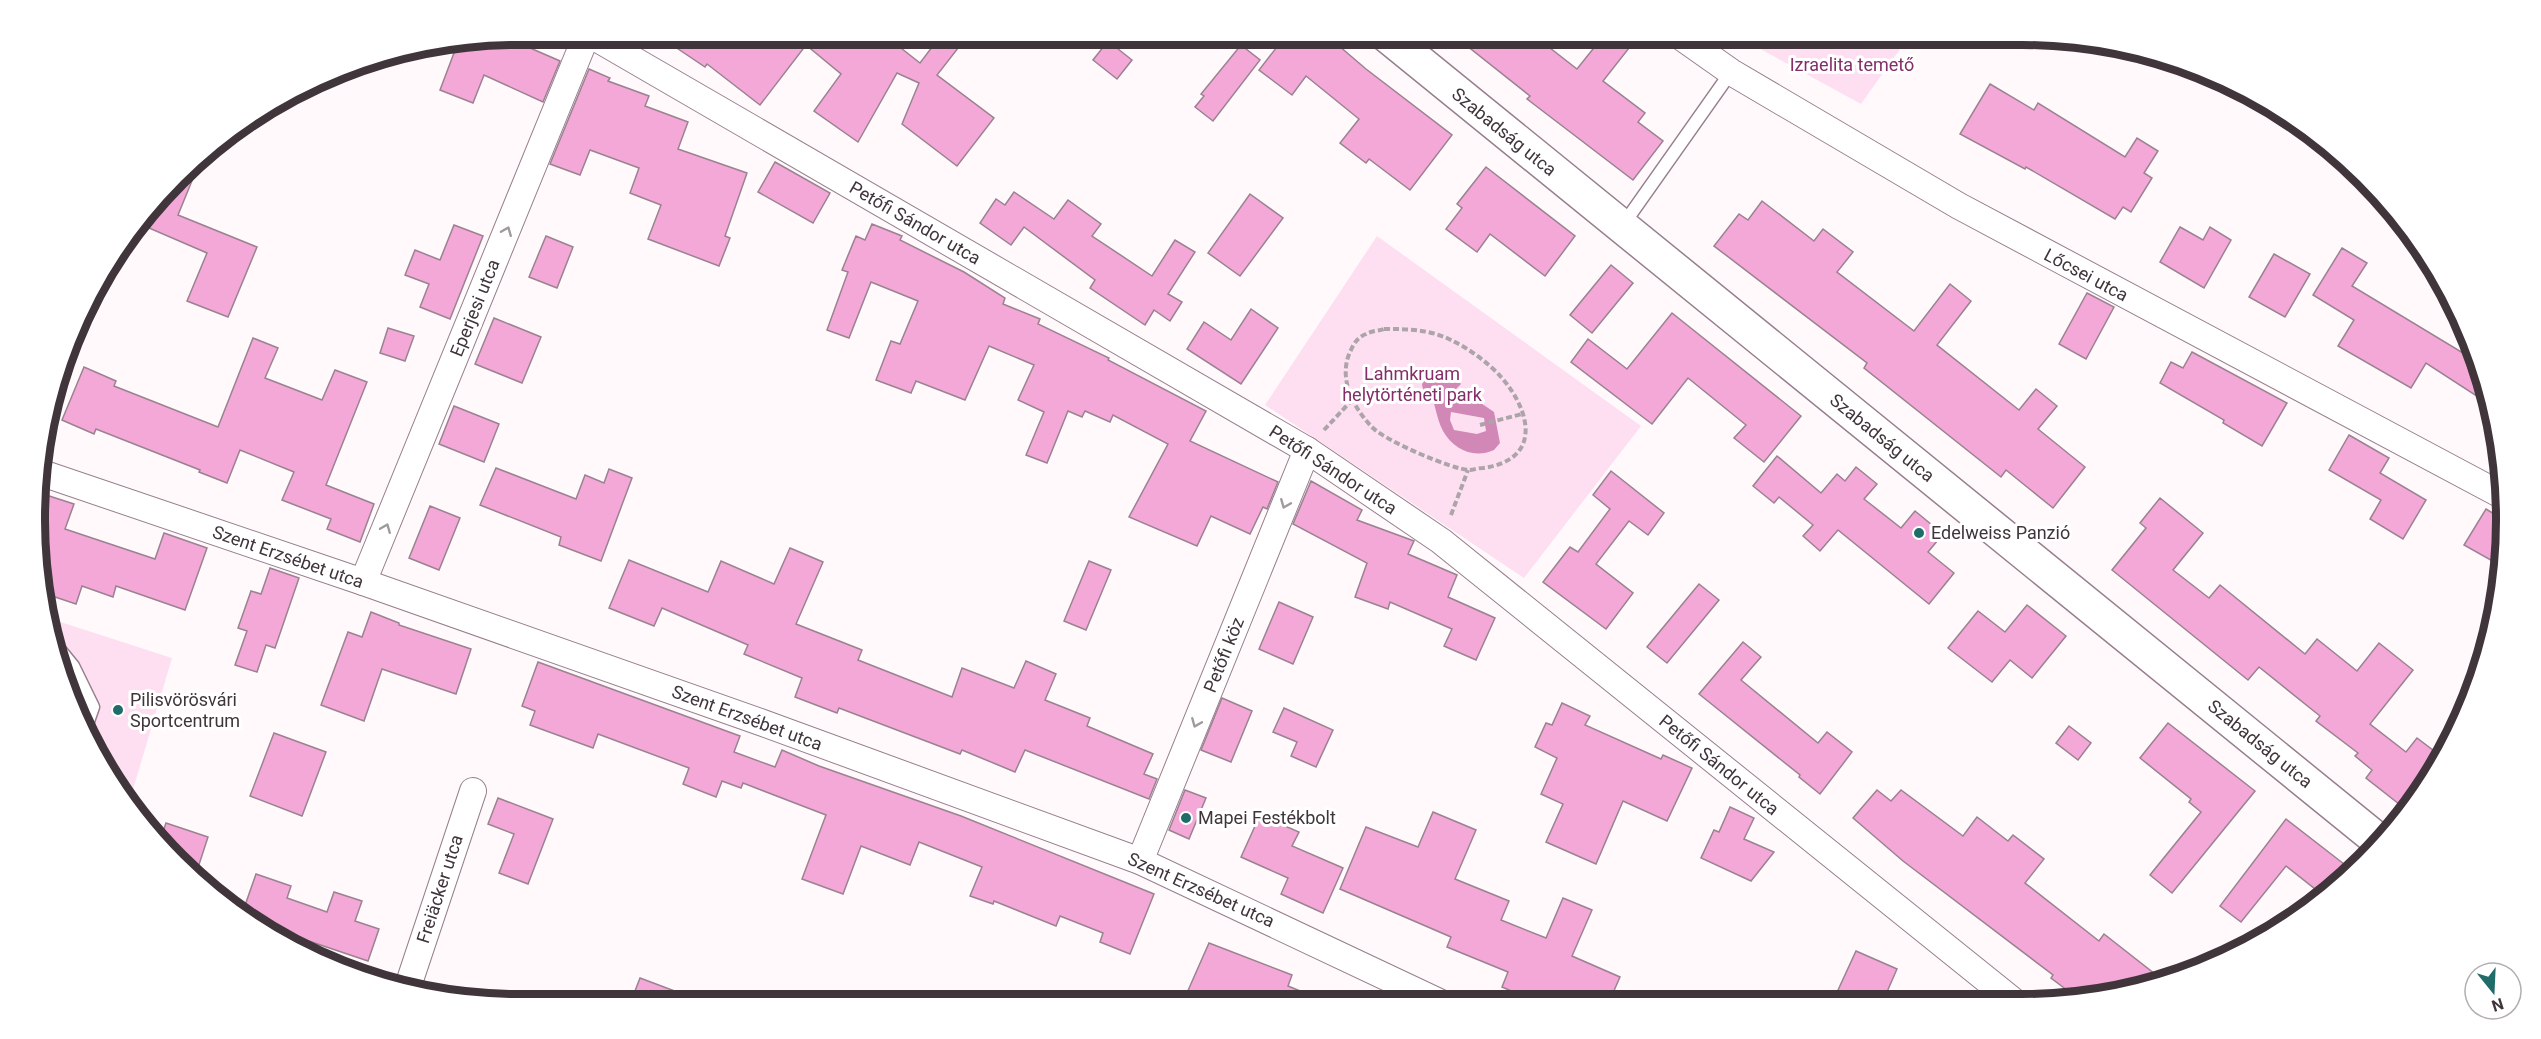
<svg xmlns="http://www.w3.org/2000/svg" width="2541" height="1039" font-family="Roboto,sans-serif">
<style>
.green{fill:#fedff1}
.water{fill:#d288b6;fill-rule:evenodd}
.building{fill:#f4a8d7;stroke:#9a8290;stroke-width:1.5}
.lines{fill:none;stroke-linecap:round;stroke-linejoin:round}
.lane-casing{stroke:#977f8d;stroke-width:15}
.street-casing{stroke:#977f8d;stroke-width:28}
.secondary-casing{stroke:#977f8d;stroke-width:36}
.path{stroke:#aba4a8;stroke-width:4;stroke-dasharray:6 3;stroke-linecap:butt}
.lane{stroke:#fff;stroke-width:12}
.street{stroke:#fff;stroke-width:26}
.secondary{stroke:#fff;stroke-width:33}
.oneway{stroke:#9f9a9d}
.poi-dot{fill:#206c6a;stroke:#fff;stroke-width:2}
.labels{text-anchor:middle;stroke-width:6;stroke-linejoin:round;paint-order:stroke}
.park-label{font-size:18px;fill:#842e69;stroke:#fff}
.street-label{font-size:18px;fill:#3f353b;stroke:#fff}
.poi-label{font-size:18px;fill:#3f353b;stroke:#fff;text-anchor:start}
.rim{fill:none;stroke:#3f353b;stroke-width:8}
</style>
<rect width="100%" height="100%" fill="#fff9fc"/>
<g class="green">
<path d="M 1745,34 L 1910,34 L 1910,35 L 1861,104 L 1742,39 Z"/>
<path d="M 1377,236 L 1641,426 L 1524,578 L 1265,405 Z"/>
<path d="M 45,617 L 172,658 L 129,803 L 100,762 Z"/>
</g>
<path class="water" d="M 1440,371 L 1454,374 L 1461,384 L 1456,389 L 1459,396 L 1472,397 L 1494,412 L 1500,443 L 1494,450 C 1474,459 1454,450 1443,431 C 1436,418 1436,404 1429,391 L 1424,392 L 1422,385 L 1425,374 ZM 1451,412 L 1484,418 L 1486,431 L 1477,434 L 1454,430 L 1450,420 Z"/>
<g class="building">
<path d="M 656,34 L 883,34 L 920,63 L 942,34 L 969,34 L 937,75 L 994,118 L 957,166 L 902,124 L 919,83 L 897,73 L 858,142 L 814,111 L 841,74 L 806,45 L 760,105 L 707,64 L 705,67 Z"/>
<path d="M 1287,34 L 1325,34 L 1366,69 L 1452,135 L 1410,190 L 1369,159 L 1366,163 L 1340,143 L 1359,119 L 1306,76 L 1292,95 L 1259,70 Z"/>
<path d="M 1452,34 L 1532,34 L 1577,69 L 1605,34 L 1640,34 L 1603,81 L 1645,113 L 1638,122 L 1663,141 L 1633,180 L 1527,99 L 1530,96 Z"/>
<path d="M 505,37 L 560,61 L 543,102 L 484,75 L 473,103 L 440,90 L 457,45 Z"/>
<path d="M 1108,41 L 1132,60 L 1117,79 L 1093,60 Z"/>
<path d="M 1241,45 L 1260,60 L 1213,121 L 1195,107 L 1204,96 L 1201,94 Z"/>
<path d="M 589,69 L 610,78 L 608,81 L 649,96 L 645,106 L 688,122 L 678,149 L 747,173 L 725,236 L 730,238 L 719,266 L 648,239 L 661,205 L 630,193 L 639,168 L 590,150 L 580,175 L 550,164 Z"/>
<path d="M 1990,84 L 2034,110 L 2038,103 L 2125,157 L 2137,138 L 2158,151 L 2144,173 L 2152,178 L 2131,212 L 2123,207 L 2115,219 L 2026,167 L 2025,169 L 1960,134 Z"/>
<path d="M 775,162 L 830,193 L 813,223 L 758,192 Z"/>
<path d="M 193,163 L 198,166 L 178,215 L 257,247 L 228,317 L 187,301 L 207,253 L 142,225 Z"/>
<path d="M 1486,167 L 1575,236 L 1545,276 L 1490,234 L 1477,252 L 1446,229 L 1462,208 L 1457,204 Z"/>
<path d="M 1014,192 L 1054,219 L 1068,200 L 1101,224 L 1092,236 L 1152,276 L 1175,240 L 1195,252 L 1168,294 L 1182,302 L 1170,321 L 1154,310 L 1145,325 L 1090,288 L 1095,280 L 1024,227 L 1011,245 L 980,223 L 996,199 L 1005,205 Z"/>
<path d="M 1250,194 L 1283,218 L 1240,276 L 1208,253 Z"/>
<path d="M 1762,201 L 1814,241 L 1823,229 L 1853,252 L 1837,272 L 1914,331 L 1950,284 L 1971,301 L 1937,345 L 2019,410 L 2036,389 L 2057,406 L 2038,429 L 2085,467 L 2053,508 L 2006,470 L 2001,477 L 1864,368 L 1867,363 L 1714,246 L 1739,214 L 1748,220 Z"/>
<path d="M 872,224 L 902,236 L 900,240 L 964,272 L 1005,298 L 1003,304 L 1040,319 L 1038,324 L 1109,358 L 1108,360 L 1206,411 L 1190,441 L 1278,482 L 1267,509 L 1263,507 L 1250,534 L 1211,516 L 1197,546 L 1129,517 L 1168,444 L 1113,415 L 1110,422 L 1085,411 L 1082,417 L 1068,411 L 1047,463 L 1026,455 L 1044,412 L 1018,400 L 1034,365 L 989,346 L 965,400 L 916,381 L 911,393 L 876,380 L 891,341 L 900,344 L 918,301 L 871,282 L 849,338 L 827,330 L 848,272 L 842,270 L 856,236 L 865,240 Z"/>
<path d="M 454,225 L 483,236 L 450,319 L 420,307 L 429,284 L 405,275 L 415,250 L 440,260 Z"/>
<path d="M 2180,227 L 2203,240 L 2210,227 L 2231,240 L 2204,288 L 2160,262 Z"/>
<path d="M 546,236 L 573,247 L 557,288 L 529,277 Z"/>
<path d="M 2342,248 L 2367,263 L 2352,286 L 2478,362 L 2490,394 L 2492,406 L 2426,363 L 2411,388 L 2338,346 L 2354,320 L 2313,295 Z"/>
<path d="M 2274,254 L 2310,274 L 2285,317 L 2249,297 Z"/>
<path d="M 1611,265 L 1633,283 L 1592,333 L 1570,315 Z"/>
<path d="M 2087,293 L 2114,307 L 2086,359 L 2059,344 Z"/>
<path d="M 1251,309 L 1278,328 L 1241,384 L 1187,349 L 1204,322 L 1231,340 Z"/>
<path d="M 1672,313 L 1801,416 L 1764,462 L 1734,438 L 1746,425 L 1688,378 L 1652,424 L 1571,362 L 1588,339 L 1627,369 Z"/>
<path d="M 494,318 L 541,337 L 522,383 L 475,364 Z"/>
<path d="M 388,328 L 414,336 L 405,361 L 380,353 Z"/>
<path d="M 253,338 L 278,348 L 265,378 L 322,400 L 335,370 L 367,382 L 326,485 L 374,504 L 360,542 L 327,529 L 331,519 L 282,500 L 294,472 L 240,450 L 227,483 L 199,472 L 200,470 L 96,429 L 94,434 L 62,420 L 84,367 L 116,381 L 114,386 L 218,427 Z"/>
<path d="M 2192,352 L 2287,403 L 2262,446 L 2223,423 L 2224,420 L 2160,383 L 2171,362 L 2183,368 Z"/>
<path d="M 454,406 L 499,424 L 484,462 L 439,444 Z"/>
<path d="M 2349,435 L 2389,458 L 2380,473 L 2426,500 L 2403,539 L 2370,519 L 2381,500 L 2329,470 Z"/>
<path d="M 1777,456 L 1821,493 L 1837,474 L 1845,481 L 1856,467 L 1877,484 L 1864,499 L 1901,528 L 1915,511 L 1943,534 L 1928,552 L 1954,573 L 1929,604 L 1838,530 L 1820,551 L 1803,536 L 1813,525 L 1779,497 L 1774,503 L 1753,486 Z"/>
<path d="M 496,468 L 576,499 L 585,475 L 604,483 L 609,469 L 632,478 L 601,561 L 559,545 L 561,537 L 480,505 Z"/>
<path d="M 1611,471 L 1664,513 L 1648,535 L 1629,521 L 1596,564 L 1633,593 L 1606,629 L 1543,582 L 1570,547 L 1578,552 L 1610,509 L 1593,495 Z"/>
<path d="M 1311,481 L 1362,510 L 1357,520 L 1414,541 L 1408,554 L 1457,575 L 1448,597 L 1495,618 L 1476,660 L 1444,646 L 1452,629 L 1390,602 L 1388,609 L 1355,597 L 1367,563 L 1293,524 Z"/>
<path d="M 40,493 L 74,504 L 65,529 L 155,559 L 164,533 L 207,548 L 185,610 L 116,586 L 113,597 L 82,586 L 76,604 L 43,593 Z"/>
<path d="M 2160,498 L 2203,533 L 2173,570 L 2209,598 L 2220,585 L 2305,654 L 2317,639 L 2357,671 L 2379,643 L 2413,670 L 2370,724 L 2406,752 L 2417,738 L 2438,754 L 2399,804 L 2366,778 L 2372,770 L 2355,756 L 2358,753 L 2316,721 L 2320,716 L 2259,667 L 2248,680 L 2112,570 L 2146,528 L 2140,523 Z"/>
<path d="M 430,506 L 460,518 L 439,570 L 409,558 Z"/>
<path d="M 2486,509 L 2504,520 L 2503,567 L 2464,545 Z"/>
<path d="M 790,548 L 823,562 L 796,624 L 862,650 L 858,660 L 952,697 L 962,668 L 1014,688 L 1026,661 L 1056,674 L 1045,700 L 1090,718 L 1087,726 L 1153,754 L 1144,774 L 1157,779 L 1149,799 L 1025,750 L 1015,772 L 962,750 L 960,754 L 839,708 L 837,713 L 795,697 L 802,678 L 744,654 L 748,645 L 662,608 L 654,626 L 609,608 L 629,560 L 708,592 L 721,561 L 774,584 Z"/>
<path d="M 1089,561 L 1111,570 L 1086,630 L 1064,621 Z"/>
<path d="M 270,568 L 299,578 L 275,648 L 266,645 L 257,672 L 235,665 L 247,631 L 238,628 L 251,591 L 261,594 Z"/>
<path d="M 1699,584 L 1719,600 L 1667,663 L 1647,647 Z"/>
<path d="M 1279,602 L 1313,617 L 1293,664 L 1259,649 Z"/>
<path d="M 2027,605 L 2066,636 L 2032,678 L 2010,660 L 1992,682 L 1948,648 L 1978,611 L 2005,632 Z"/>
<path d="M 371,612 L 399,623 L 399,625 L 471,649 L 456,694 L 382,669 L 364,721 L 321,705 L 348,632 L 362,637 Z"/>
<path d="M 1743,642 L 1761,657 L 1741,680 L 1818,743 L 1827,732 L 1852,752 L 1820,794 L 1799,777 L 1800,775 L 1699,694 Z"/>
<path d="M 538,662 L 740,736 L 734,752 L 775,767 L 782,750 L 819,766 L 961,816 L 1154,894 L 1130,954 L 1100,942 L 1103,933 L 1060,916 L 1056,926 L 994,901 L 993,904 L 970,896 L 982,867 L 919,842 L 910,865 L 861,846 L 843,894 L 802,879 L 826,815 L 743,783 L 741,788 L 722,781 L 716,797 L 683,784 L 689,768 L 598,734 L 593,748 L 530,725 L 535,711 L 522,706 Z"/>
<path d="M 1222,698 L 1252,711 L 1231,762 L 1201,750 Z"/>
<path d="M 1562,703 L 1590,716 L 1585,725 L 1661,759 L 1663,755 L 1692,768 L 1667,821 L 1623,801 L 1596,864 L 1546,842 L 1563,804 L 1541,794 L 1557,758 L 1535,747 L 1546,723 L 1552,725 Z"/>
<path d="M 1284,708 L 1333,730 L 1316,767 L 1291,756 L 1297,742 L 1273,732 Z"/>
<path d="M 2168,723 L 2255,791 L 2172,893 L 2150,875 L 2201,812 L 2189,802 L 2191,799 L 2140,758 Z"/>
<path d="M 2069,726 L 2091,743 L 2078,760 L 2056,743 Z"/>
<path d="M 274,733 L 326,752 L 302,816 L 250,796 Z"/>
<path d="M 1185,790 L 1206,798 L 1189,839 L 1169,830 Z"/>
<path d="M 1877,790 L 1891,801 L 1901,790 L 1963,836 L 1977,817 L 2008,841 L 2013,835 L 2044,859 L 2025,883 L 2099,941 L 2104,934 L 2160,978 L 2080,1000 L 2051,978 L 2053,975 L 1903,861 L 1853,818 Z"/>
<path d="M 498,798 L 553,819 L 528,884 L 499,873 L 514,834 L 488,824 Z"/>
<path d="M 1730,807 L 1754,818 L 1744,839 L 1774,852 L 1751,881 L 1701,858 L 1714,830 L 1719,832 Z"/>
<path d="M 1433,812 L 1476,830 L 1455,879 L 1509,901 L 1501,920 L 1546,938 L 1563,898 L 1592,910 L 1572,956 L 1620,977 L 1609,1002 L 1537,1002 L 1502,987 L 1508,972 L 1447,947 L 1451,937 L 1340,889 L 1366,827 L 1418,847 Z"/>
<path d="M 1260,815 L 1299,832 L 1292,846 L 1343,868 L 1323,913 L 1281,894 L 1288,878 L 1241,857 Z"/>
<path d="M 2286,819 L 2353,871 L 2341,884 L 2324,896 L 2286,866 L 2241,922 L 2220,906 Z"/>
<path d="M 166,823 L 208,837 L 195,877 L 159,843 Z"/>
<path d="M 256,874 L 291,886 L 287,898 L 327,912 L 334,892 L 362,901 L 355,921 L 379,929 L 368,961 L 276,930 L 275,932 L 242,914 Z"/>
<path d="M 1209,943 L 1292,975 L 1288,986 L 1327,1002 L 1204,1003 L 1186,995 Z"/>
<path d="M 1856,951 L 1897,969 L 1883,1001 L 1833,1001 Z"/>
<path d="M 640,978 L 704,1002 L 704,1004 L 630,1004 Z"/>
</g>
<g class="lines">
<defs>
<g id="lane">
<path d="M 1623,225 L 1731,72"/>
<path d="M 55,644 L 73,666 L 93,707 L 86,727"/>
</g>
<g id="street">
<path d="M 589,34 L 1307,450 L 1441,541 L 2012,1000"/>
<path d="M 1677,34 L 1731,72 L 1959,206 L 2505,497"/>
<path d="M 39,472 L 363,582 L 763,723 L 1140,861 L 1439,1002"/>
<path d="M 363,582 L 587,34"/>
<path d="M 1140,861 L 1307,450"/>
<path d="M 408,986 L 473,791"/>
</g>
<path id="secondary" d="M 1385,34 L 2379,841"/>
</defs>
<use href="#lane" class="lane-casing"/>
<use href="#street" class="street-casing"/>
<use href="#secondary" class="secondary-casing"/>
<g class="path">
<path d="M 1384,329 C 1407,329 1429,329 1451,340 C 1468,348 1489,363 1502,378 C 1532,413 1541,460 1483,468 C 1478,468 1473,470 1469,470 C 1451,469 1386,441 1373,428 C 1353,408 1337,377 1351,350 C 1354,343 1358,337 1366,334 C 1371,331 1378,331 1384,329 Z"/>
<path d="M 1480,425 L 1522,414"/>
<path d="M 1324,430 L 1352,400"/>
<path d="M 1451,515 L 1468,470"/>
</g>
<use href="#lane" class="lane"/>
<use href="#street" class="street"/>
<use href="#secondary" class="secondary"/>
</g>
<defs><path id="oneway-chevron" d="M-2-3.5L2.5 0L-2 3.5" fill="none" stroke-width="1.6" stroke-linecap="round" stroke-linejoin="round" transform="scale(1.5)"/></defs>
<g class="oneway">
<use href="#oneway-chevron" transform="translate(507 231) rotate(-68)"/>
<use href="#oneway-chevron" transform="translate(1285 504) rotate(112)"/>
<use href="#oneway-chevron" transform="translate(386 528) rotate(-68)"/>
<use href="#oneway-chevron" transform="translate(1196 723) rotate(112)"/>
</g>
<g class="poi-dot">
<circle cx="1919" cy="533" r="6"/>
<circle cx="118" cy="710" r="6"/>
<circle cx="1186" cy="818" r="6"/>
</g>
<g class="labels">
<g class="park-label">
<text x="1852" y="71">Izraelita temető</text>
<text x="1412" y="380">Lahmkruam<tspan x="1412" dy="21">helytörténeti park</tspan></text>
</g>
<g class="street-label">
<text transform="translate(1504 132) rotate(39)" y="6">Szabadság utca</text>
<text transform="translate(915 223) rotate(30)" y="6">Petőfi Sándor utca</text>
<text transform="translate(2086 275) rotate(28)" y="6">Lőcsei utca</text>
<text transform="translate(475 308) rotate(-68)" y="6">Eperjesi utca</text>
<text transform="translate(1882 438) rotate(39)" y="6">Szabadság utca</text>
<text transform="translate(1333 470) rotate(33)" y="6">Petőfi Sándor utca</text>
<text transform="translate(288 557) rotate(19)" y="6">Szent Erzsébet utca</text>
<text transform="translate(1224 655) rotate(-68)" y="6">Petőfi köz</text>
<text transform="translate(747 718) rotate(20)" y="6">Szent Erzsébet utca</text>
<text transform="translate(2260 744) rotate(39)" y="6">Szabadság utca</text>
<text transform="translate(1719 765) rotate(39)" y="6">Petőfi Sándor utca</text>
<text transform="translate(440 889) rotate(-72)" y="6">Freiäcker utca</text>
<text transform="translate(1201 890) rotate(24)" y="6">Szent Erzsébet utca</text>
</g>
<g class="poi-label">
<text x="1931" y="539">Edelweiss Panzió</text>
<text x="130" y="706">Pilisvörösvári<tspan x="130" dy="21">Sportcentrum</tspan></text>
<text x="1198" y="824">Mapei Festékbolt</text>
</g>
</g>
<path d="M0 0H2541V1039H0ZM519 45H2022A474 474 0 0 1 2496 519V520A474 474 0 0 1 2022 994H519A474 474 0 0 1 45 520V519A474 474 0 0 1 519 45Z" fill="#fff" fill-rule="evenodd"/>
<path class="rim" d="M519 45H2022A474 474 0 0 1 2496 519V520A474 474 0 0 1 2022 994H519A474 474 0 0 1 45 520V519A474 474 0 0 1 519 45Z"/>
<g transform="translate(2493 991) rotate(162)"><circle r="28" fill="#ffffff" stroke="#b2aeb1" stroke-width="1.5"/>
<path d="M0-4.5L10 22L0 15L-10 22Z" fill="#206c6a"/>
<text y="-9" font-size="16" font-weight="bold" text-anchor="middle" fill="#3f353b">N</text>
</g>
</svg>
